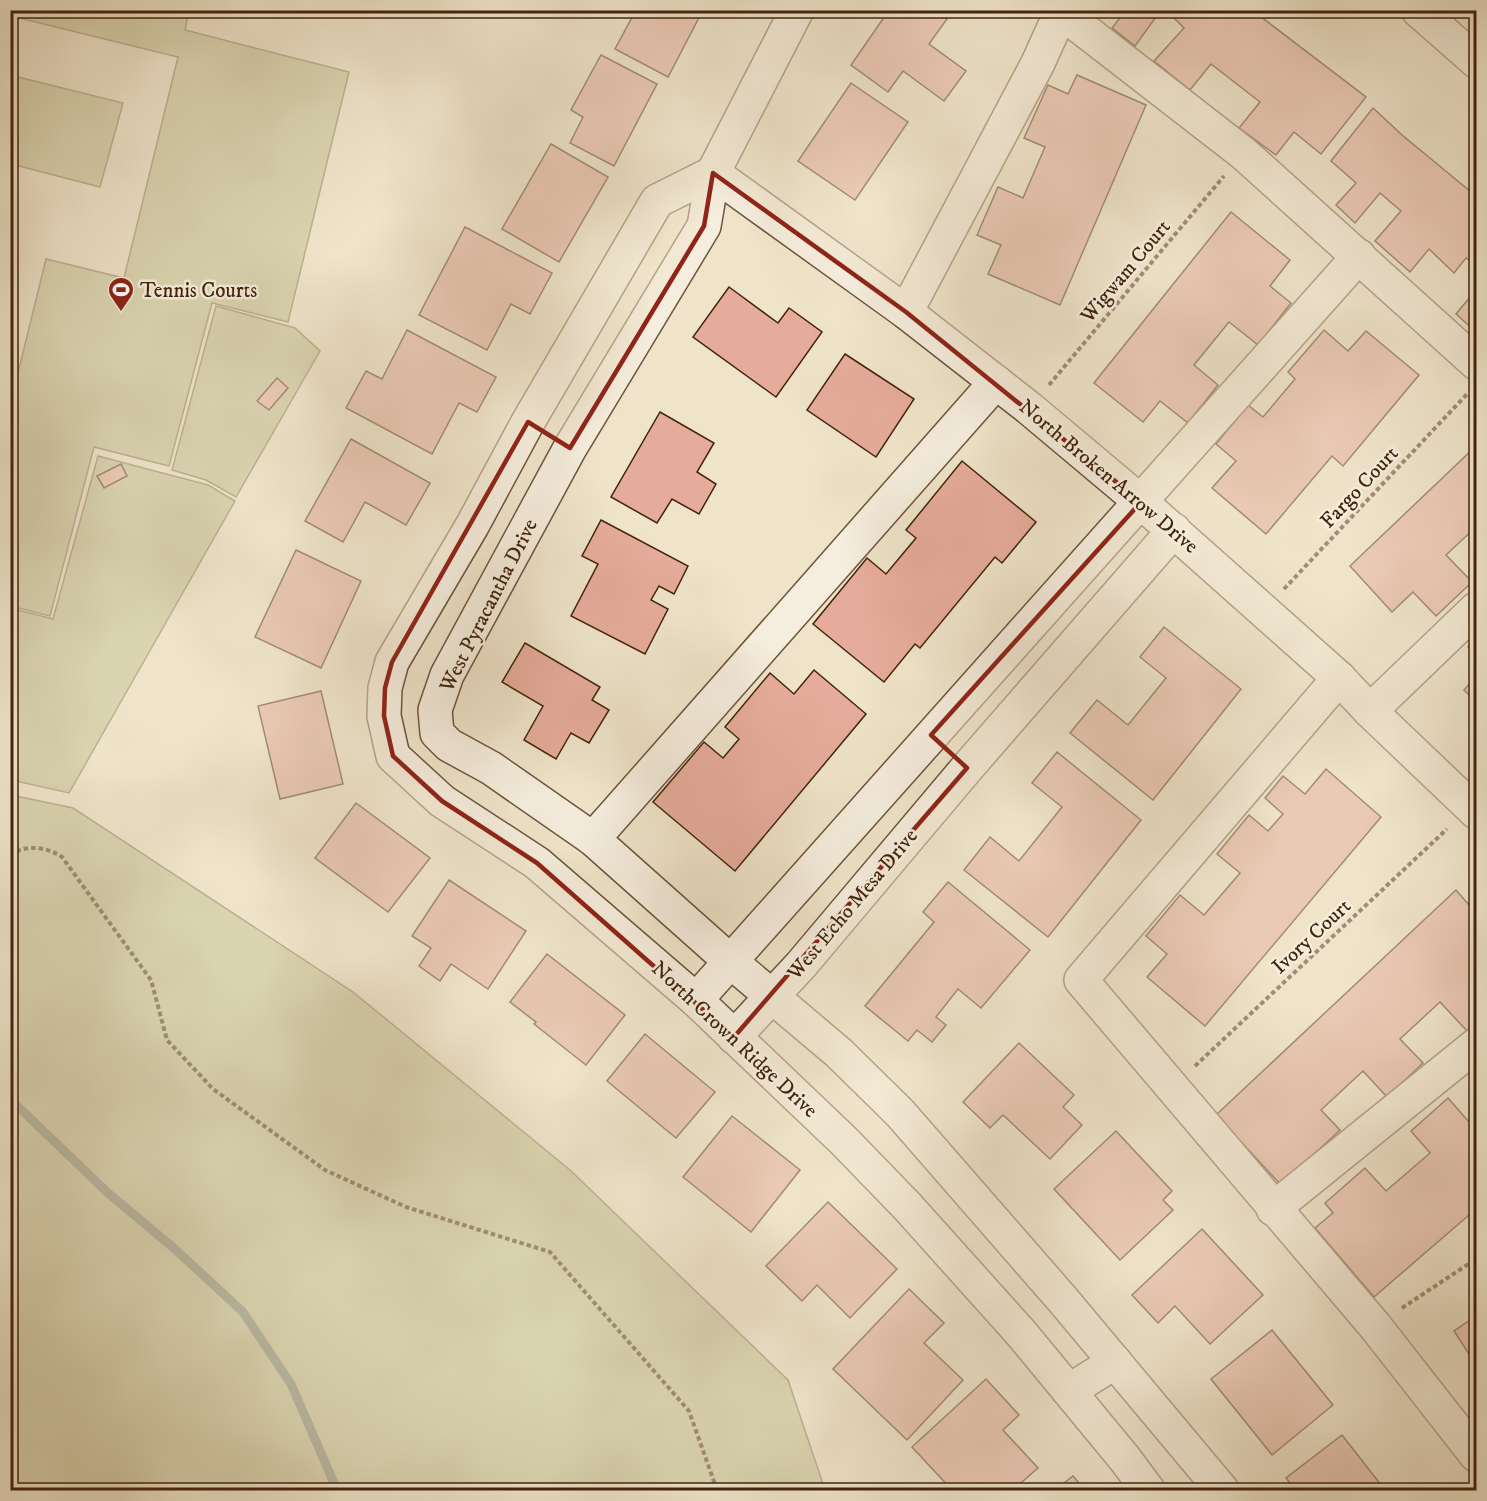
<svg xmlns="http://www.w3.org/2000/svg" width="1487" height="1501" font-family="'IM FELL DW Pica',serif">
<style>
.green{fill:#c1c292;stroke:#82734e;stroke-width:1.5}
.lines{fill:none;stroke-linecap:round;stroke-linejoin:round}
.stream{stroke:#778170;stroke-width:9}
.building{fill:#e6ac9b;stroke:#42240b;stroke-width:1.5}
.minor-casing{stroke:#6d543b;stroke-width:36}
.path{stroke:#42240b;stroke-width:4;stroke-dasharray:4.5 3;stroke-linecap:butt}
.minor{stroke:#f5eddd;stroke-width:33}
.marked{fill:none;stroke:#8f2418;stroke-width:4.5;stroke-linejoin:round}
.labels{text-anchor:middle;stroke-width:5;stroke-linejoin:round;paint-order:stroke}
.street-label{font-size:21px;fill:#42240b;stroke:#f5eddd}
.poi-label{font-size:21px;fill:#42240b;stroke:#f5eddd;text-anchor:start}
</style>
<rect width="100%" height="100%" fill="#efe4ca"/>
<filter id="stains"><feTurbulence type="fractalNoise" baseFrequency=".00333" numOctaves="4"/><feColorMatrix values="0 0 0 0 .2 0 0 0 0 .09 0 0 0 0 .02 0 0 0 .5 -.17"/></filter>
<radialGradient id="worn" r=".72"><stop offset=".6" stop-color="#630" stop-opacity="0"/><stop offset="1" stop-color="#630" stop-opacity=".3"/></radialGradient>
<g class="green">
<path d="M 13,11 L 189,11 L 185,30 L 349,72 L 288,322 L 212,303 L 169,466 L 94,447 L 50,616 L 11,606 L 11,401 L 46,259 L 124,278 L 178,57 L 11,16 Z"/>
<path d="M 10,75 L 123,103 L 100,187 L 11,164 Z"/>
<path d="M 216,306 L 295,328 L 320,351 L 236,497 L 206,480 L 172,470 Z"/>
<path d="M 98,456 L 208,485 L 235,501 L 69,793 L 11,780 L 10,608 L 53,619 Z"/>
<path d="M 11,795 L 73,808 L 353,992 L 570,1170 L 788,1380 L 825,1490 L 11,1490 Z"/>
</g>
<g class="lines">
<path class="stream" d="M 10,1099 L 108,1193 L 176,1250 L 243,1312 L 291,1384 L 337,1490"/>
</g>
<g class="building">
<path d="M 636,10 L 703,10 L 668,77 L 615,49 Z"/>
<path d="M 889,10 L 936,10 L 947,19 L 929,44 L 966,71 L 944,101 L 903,71 L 888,92 L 851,65 Z"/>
<path d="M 1126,10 L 1161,10 L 1135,46 L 1112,28 Z"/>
<path d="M 1166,10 L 1252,10 L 1366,97 L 1321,154 L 1294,132 L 1276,155 L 1239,128 L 1260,102 L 1211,64 L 1190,90 L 1154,61 L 1184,28 Z"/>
<path d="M 601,55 L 657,84 L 614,166 L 570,143 L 583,117 L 571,110 Z"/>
<path d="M 1077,75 L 1146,105 L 1060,305 L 988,274 L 1001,245 L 977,235 L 998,187 L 1023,198 L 1045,147 L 1024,138 L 1048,85 L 1068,94 Z"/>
<path d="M 851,83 L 908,122 L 855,200 L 798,161 Z"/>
<path d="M 1373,108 L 1402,135 L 1476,196 L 1476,265 L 1466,258 L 1454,273 L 1429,249 L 1410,272 L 1375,241 L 1401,211 L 1380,193 L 1355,223 L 1336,205 L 1356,183 L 1331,161 Z"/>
<path d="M 551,144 L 608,177 L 559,262 L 502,229 Z"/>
<path d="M 1231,212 L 1290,260 L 1270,286 L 1291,303 L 1258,345 L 1229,322 L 1194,365 L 1218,385 L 1188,423 L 1160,401 L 1143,422 L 1094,383 Z"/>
<path d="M 465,227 L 552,273 L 530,314 L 511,304 L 487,350 L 419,315 Z"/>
<path d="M 729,287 L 778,323 L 789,308 L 822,332 L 776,397 L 693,337 Z"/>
<path d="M 1476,290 L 1476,332 L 1456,314 Z"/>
<path d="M 407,330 L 496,377 L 477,412 L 459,403 L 432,454 L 346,408 L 366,371 L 382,379 Z"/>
<path d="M 1324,330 L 1348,351 L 1366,331 L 1419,375 L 1343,466 L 1332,456 L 1266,534 L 1212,488 L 1236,461 L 1216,444 L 1248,405 L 1263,417 L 1295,379 L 1288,372 Z"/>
<path d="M 845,354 L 914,399 L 876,457 L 807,410 Z"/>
<path d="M 277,378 L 288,388 L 269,410 L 257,401 Z"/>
<path d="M 660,412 L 714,443 L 697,472 L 716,484 L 699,514 L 672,499 L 657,523 L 611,497 Z"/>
<path d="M 351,439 L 430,483 L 406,525 L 365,502 L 343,542 L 305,521 Z"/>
<path d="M 1476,446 L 1476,527 L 1446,555 L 1472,582 L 1436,616 L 1413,592 L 1392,612 L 1350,566 Z"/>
<path d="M 962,461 L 1036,522 L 1002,563 L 995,557 L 920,648 L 915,644 L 884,682 L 813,624 L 867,558 L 886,574 L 916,538 L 906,530 Z"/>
<path d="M 121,464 L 127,476 L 104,488 L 97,476 Z"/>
<path d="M 601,520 L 688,566 L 674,594 L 659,586 L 651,600 L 668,609 L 645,654 L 571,616 L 598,564 L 582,556 Z"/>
<path d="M 296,550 L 361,581 L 321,668 L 255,637 Z"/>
<path d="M 1164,627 L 1241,689 L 1153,800 L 1070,733 L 1097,700 L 1128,725 L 1166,678 L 1140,657 Z"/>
<path d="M 1476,637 L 1476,655 L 1468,647 Z"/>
<path d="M 525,643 L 600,687 L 592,700 L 609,710 L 589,743 L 571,733 L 556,759 L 524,740 L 543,706 L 502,682 Z"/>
<path d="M 814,670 L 866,714 L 735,871 L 653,802 L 704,742 L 723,758 L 739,739 L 725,727 L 770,673 L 794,694 Z"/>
<path d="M 1476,677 L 1476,702 L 1464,690 Z"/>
<path d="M 321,691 L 343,784 L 280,799 L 258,706 Z"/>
<path d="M 1057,752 L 1141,820 L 1048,937 L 964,870 L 990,837 L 1019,861 L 1062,807 L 1032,783 Z"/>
<path d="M 1326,769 L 1381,817 L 1205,1026 L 1147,977 L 1167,954 L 1146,936 L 1180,895 L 1204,915 L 1240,873 L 1217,854 L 1249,815 L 1268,831 L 1283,814 L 1265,798 L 1283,776 L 1305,794 Z"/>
<path d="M 356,803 L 430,858 L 388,912 L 315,858 Z"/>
<path d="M 449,880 L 526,931 L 488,989 L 451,964 L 440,981 L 419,966 L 431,948 L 412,936 Z"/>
<path d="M 948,882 L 1030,950 L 981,1008 L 958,989 L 936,1017 L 946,1025 L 932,1042 L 917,1030 L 908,1041 L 865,1006 L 934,922 L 923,912 Z"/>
<path d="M 1456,890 L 1476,913 L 1476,1022 L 1467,1031 L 1440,1002 L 1400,1039 L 1423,1063 L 1387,1097 L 1363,1071 L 1321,1110 L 1340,1130 L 1281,1185 L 1216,1115 Z"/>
<path d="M 547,954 L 625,1015 L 586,1065 L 534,1024 L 536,1022 L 510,1002 Z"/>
<path d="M 645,1034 L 715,1092 L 676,1138 L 607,1081 Z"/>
<path d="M 1019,1043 L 1074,1095 L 1063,1107 L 1082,1125 L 1050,1159 L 1003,1115 L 990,1128 L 963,1102 Z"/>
<path d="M 1448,1098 L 1469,1122 L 1476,1115 L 1476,1209 L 1374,1297 L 1315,1228 L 1333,1213 L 1325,1203 L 1365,1168 L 1386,1191 L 1430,1153 L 1411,1131 Z"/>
<path d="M 732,1116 L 800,1170 L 751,1232 L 683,1177 Z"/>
<path d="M 1116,1131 L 1172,1191 L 1163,1200 L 1173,1210 L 1120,1260 L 1054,1189 Z"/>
<path d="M 828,1202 L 897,1269 L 850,1318 L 817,1285 L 802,1301 L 766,1266 Z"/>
<path d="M 1202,1229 L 1263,1295 L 1210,1344 L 1175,1306 L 1158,1323 L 1132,1295 Z"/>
<path d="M 909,1289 L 944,1323 L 924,1343 L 963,1380 L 907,1440 L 833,1369 Z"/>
<path d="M 1476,1316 L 1476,1365 L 1454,1331 Z"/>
<path d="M 1272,1330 L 1333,1405 L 1272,1455 L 1211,1379 Z"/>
<path d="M 986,1379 L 1019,1415 L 1003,1430 L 1038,1468 L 1013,1490 L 952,1490 L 912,1447 Z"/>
<path d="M 1342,1435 L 1385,1490 L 1295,1490 L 1286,1478 Z"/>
<path d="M 1073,1476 L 1085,1490 L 1055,1490 Z"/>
</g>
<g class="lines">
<defs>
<g id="minor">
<path d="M 797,10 L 713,173 L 704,226 L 570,448 L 447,675 L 435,710 L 437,733 L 449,745 L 491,768 L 593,839 L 730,961 L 839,1053 L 900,1113 L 1063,1300 L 1222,1490"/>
<path d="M 1418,10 L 1476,61"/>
<path d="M 713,173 L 657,201 L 528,422 L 472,526 L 392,662 L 385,688 L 384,716 L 393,756 L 442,801 L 537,863 L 696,1000 L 844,1141 L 907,1206 L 1021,1333 L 1125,1459 L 1148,1490"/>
<path d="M 713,173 L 906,312 L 1029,408 L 1141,502 L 1339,678 L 1370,711 L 1476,812"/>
<path d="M 906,312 L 1038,63 L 1061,12 L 1243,153 L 1476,363"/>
<path d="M 1339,678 L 1081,980 L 1375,1326 L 1476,1455"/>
<path d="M 1370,711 L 1476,609"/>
<path d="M 593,839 L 996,382"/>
<path d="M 696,1000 L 1359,256"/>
<path d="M 734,1037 L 801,965 L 967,768 L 1174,530"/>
<path d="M 1273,1209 L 1476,1045"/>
<path d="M 1069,1391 L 1115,1362"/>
</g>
</defs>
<use href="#minor" class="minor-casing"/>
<g class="path">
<path d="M 1049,385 L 1224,176"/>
<path d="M 1284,589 L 1468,393"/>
<path d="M 10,855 C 25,844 48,847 62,857 L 151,980 L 167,1040 L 213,1089 L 325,1170 L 406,1207 L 550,1252 L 689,1411 L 717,1490"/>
<path d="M 1195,1066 L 1447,829"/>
<path d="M 1402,1308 L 1476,1259"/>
</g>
<use href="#minor" class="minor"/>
</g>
<path d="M0 0H1487V1501H0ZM 713,173 L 906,312 L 1141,502 L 931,735 L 967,768 L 734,1037 L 537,863 L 442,801 L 393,756 L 384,716 L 385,688 L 392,662 L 528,422 L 570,448 L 704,226 Z" fill="#efe4ca" fill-opacity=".55" fill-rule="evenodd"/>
<path class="marked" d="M 713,173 L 906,312 L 1141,502 L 931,735 L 967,768 L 734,1037 L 537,863 L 442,801 L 393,756 L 384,716 L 385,688 L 392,662 L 528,422 L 570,448 L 704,226 Z"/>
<defs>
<symbol id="stadium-pin" viewBox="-11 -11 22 30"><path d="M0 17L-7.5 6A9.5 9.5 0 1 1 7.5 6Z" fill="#8f2418" stroke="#f5eddd"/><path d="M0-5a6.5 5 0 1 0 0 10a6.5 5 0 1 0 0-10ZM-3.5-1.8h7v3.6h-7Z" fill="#fff"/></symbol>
</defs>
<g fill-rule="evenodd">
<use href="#stadium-pin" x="106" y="275" width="30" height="40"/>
</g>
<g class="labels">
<g class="street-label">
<text transform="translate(1125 271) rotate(-50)" y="7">Wigwam Court</text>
<text transform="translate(1109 476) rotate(40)" y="7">North Broken Arrow Drive</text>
<text transform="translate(1359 487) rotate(-47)" y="7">Fargo Court</text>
<text transform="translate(488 605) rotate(-63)" y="7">West Pyracantha Drive</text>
<text transform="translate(852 904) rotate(-50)" y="7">West Echo Mesa Drive</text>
<text transform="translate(1311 936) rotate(-43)" y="7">Ivory Court</text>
<text transform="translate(735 1039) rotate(43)" y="7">North Crown Ridge Drive</text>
</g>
<g class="poi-label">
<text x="140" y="297">Tennis Courts</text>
</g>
</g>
<rect width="1487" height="1501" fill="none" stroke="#efe4ca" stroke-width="36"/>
<rect x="12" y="12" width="1463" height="1477" fill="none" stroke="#42240b" stroke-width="3"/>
<rect x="18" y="18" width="1451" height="1465" fill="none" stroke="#42240b" stroke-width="1.5"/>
<rect width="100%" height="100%" filter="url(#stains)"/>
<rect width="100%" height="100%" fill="url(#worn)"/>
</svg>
